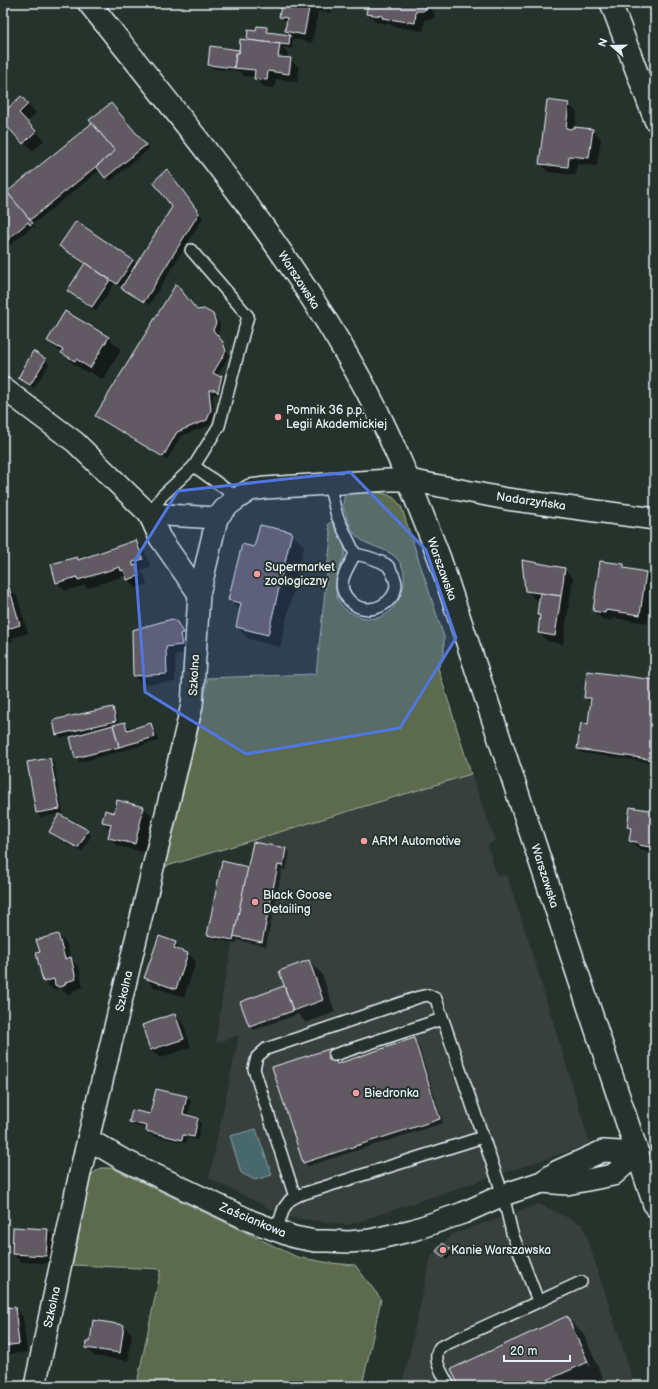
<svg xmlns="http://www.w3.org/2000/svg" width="658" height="1389" font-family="'Balsamiq Sans',sans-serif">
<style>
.built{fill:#383f3d}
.green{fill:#5c6b4d;stroke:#a2aea2}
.water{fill:#46686c;stroke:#879fa4}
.shadow{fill:#0007;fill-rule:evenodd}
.building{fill:#625a62;stroke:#e8f1f8}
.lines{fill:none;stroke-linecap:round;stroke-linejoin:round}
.service-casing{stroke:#e8f1f8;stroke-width:14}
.minor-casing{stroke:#e8f1f8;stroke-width:24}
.secondary-casing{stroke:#e8f1f8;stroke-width:25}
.service{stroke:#26332d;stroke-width:11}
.minor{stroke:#26332d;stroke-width:21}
.secondary{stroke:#26332d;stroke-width:22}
.marked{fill:#5077e0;fill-opacity:0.2;stroke:#5077e0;stroke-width:3;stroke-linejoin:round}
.poi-dot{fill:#ff9aa2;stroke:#26332d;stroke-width:1.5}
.labels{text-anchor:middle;stroke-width:4;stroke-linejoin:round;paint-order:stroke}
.street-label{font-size:12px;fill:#e8f1f8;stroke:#26332d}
.poi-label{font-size:12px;fill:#e8f1f8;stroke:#26332d;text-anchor:start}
</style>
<rect width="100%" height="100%" fill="#26332d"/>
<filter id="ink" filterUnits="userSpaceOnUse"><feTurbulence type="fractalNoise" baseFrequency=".025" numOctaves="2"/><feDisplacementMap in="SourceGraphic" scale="8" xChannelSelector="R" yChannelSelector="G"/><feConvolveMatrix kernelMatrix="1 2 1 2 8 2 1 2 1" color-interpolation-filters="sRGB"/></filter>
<g filter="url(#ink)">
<g class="built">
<path d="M 471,774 L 495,839 L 490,844 L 487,845 L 493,863 L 497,876 L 500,875 L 507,876 L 526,933 L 590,1144 L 348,1225 L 286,1217 L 209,1178 L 239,1035 L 216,1043 L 223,990 L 253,839 Z"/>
<path d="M 539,1204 L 583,1225 L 635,1386 L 402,1386 L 431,1257 L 451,1235 Z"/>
</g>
<g class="green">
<path d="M 374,491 L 386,494 L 394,498 L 401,506 L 444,637 L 444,657 L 438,668 L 471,774 L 164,867 L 203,710 L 207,678 L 316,674 L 331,536 L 328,524 L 332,522 C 338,532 345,541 345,552 C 345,556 342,560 341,564 C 335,579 332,594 343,607 C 348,612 355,615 361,617 C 366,618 372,619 377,618 C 399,613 412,579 399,561 C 388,546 365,548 355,534 C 351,529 348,522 346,515 C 342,507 342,500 347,492 Z"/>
<path d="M 100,1168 L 112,1168 L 297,1257 L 330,1263 L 355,1265 L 381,1299 L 362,1386 L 126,1386 L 137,1383 L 161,1269 L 72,1265 L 91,1175 Z"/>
</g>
<path class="water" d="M 256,1129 L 272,1175 L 255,1180 L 241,1173 L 230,1136 Z"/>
<g class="shadow">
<path d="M 291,3 L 333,3 L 331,13 L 318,11 L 312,43 L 293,39 L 292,49 L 282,47 L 288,54 L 287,59 L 290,59 L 299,68 L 297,82 L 276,79 L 275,88 L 264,87 L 255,77 L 244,76 L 239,71 L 213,69 L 209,64 L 211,48 L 240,51 L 250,41 L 257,32 L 267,28 L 271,32 L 271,34 L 290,36 L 286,31 L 287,23 L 280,16 L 290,9 Z"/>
<path d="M 369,3 L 433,3 L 432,10 L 435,14 L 434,17 L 431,20 L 425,19 L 423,31 L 392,26 L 390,24 L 376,22 L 367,13 Z"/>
<path d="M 21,98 L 36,113 L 27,122 L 44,140 L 33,151 L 3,120 L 3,115 Z"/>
<path d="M 568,104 L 577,112 L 575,128 L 592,130 L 601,139 L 597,166 L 577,164 L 576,175 L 548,172 L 540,163 Z"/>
<path d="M 115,108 L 149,149 L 110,181 L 100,170 L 33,224 L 36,227 L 35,228 L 33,226 L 3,251 L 3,198 L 93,124 Z"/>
<path d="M 171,175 L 203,218 L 149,305 L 115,283 L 96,311 L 69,291 L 86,264 L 65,249 L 76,222 L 133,261 L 137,265 L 173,207 Z"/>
<path d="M 201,310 L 208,311 L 217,319 L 220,324 L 219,331 L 217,335 L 226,347 L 229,356 L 215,379 L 222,375 L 225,378 L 221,397 L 218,394 L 213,394 L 214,414 L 210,425 L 181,436 L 167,460 L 100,420 L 96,416 L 197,311 Z"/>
<path d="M 108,337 L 121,350 L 103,380 L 89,371 L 88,373 L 75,365 L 48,341 Z"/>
<path d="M 45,360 L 49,364 L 34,388 L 19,378 Z"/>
<path d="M 291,533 L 304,546 L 280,647 L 249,639 L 237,627 L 241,611 L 229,600 L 255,548 Z"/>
<path d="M 136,541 L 144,550 L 151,567 L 140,571 L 144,575 L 147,584 L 137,588 L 128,580 L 127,575 L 87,588 L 85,585 L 65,591 L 57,582 L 77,558 L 79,560 Z"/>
<path d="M 623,565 L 628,570 L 646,573 L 654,581 L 648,623 L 614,618 L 613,621 L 602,619 L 594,611 Z"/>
<path d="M 564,569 L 573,578 L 563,644 L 547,641 L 539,633 L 541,617 L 538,614 L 540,600 L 535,599 L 526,590 Z"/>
<path d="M 9,588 L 17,596 L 28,633 L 12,638 L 13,641 L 3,644 L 3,589 Z"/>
<path d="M 176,623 L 185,631 L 191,642 L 190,653 L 175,655 L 175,682 L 142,684 L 134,675 Z"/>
<path d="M 655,681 L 655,763 L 582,753 L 578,749 L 589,725 L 592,702 L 589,701 L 585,697 Z"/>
<path d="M 112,708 L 116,712 L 119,725 L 125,723 L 129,727 L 130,730 L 151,725 L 155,729 L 158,741 L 80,762 L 76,757 L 71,736 L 61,738 L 57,734 Z"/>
<path d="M 50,759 L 54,763 L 63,813 L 41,817 L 37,813 L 28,763 Z"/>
<path d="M 144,808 L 152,816 L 143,852 L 118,846 L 109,838 L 111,830 L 103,822 L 115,814 Z"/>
<path d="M 655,812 L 655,854 L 648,853 L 644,850 L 639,849 L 630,840 L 632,830 L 628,827 Z"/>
<path d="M 87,831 L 91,835 L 82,852 L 54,836 L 50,832 Z"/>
<path d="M 254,843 L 286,849 L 290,853 L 286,870 L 282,869 L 266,946 L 237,940 L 236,944 L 212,938 L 208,934 L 249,868 Z"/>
<path d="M 58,935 L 67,944 L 71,959 L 79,967 L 83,987 L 74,990 L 72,994 L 68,995 L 60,988 L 53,990 L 44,981 L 41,952 Z"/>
<path d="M 175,943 L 183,952 L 188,954 L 196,962 L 184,997 L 154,987 L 146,978 Z"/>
<path d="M 309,961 L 322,974 L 335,1012 L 306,1023 L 298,1014 L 254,1030 L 250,1026 L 242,1002 L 284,988 L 287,990 Z"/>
<path d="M 175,1015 L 183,1023 L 191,1047 L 160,1058 L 151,1050 L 143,1026 Z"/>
<path d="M 414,1040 L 418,1044 L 443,1123 L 308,1166 L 304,1162 L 332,1049 L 336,1053 L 339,1064 Z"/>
<path d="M 186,1097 L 191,1101 L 187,1116 L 197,1119 L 201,1123 L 198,1140 L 187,1138 L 186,1143 L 151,1135 L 147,1131 L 148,1129 L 135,1126 L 130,1122 L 151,1115 Z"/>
<path d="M 48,1230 L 56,1239 L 55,1264 L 21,1262 L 13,1254 Z"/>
<path d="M 443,1244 L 453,1254 L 447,1260 L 441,1255 Z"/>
<path d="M 15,1308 L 23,1317 L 27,1352 L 3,1355 L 3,1309 Z"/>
<path d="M 567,1318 L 583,1333 L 603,1378 L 585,1386 L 460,1386 ZM 575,1335 L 577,1335 L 591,1366 L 589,1367 Z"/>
<path d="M 94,1321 L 124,1326 L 132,1334 L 128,1361 L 94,1356 L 86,1347 L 91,1344 Z"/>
</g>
<g class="building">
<path d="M 290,3 L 323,3 L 322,5 L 310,3 L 304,35 L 285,31 L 287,18 L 279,17 L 281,6 L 289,7 Z"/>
<path d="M 368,3 L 425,3 L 427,5 L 426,9 L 423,11 L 416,11 L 415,23 L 382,18 L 383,16 L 366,14 Z"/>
<path d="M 257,26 L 267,27 L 267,32 L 290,35 L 289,45 L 247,40 L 248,30 L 256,31 Z"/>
<path d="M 240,39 L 280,44 L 278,57 L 291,58 L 289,74 L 268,71 L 267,80 L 254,79 L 255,70 L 234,68 L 236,53 L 239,53 Z"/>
<path d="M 210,46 L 239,50 L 239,53 L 236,53 L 234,68 L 208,65 Z"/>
<path d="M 21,96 L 28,104 L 19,113 L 36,131 L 23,144 L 3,122 L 3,113 Z"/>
<path d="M 547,100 L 569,103 L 566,128 L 571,129 L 574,127 L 593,129 L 589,158 L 569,156 L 568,167 L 539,164 Z"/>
<path d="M 111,103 L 146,145 L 105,178 L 96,166 L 115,151 L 89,120 Z"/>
<path d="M 92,123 L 115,151 L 30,220 L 7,192 Z"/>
<path d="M 167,169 L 199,213 L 144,302 L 121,288 L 172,207 L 153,182 Z"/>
<path d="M 6,191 L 33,223 L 30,225 L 28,222 L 3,244 L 3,196 L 5,194 L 4,192 Z"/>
<path d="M 76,221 L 133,260 L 117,284 L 59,246 Z"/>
<path d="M 85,263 L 110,280 L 92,307 L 67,291 Z"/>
<path d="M 176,284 L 197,310 L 204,309 L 213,314 L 216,323 L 213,330 L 223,342 L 226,351 L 213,373 L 219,376 L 222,375 L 218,393 L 216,390 L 209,390 L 211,410 L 207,420 L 177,432 L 163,457 L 95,416 Z"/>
<path d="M 65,311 L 109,337 L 90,368 L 76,359 L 75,361 L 61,353 L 63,350 L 47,341 Z"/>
<path d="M 33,351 L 46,359 L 30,385 L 18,378 Z"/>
<path d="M 260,525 L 292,532 L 268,635 L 236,627 L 241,603 L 228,600 L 242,544 L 254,547 Z"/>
<path d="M 136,540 L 143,559 L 133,562 L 133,566 L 136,565 L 139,576 L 127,580 L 124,570 L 121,571 L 120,567 L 78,580 L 77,577 L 56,583 L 51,564 L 77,557 L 78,560 Z"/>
<path d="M 522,560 L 565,568 L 561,596 L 525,591 Z"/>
<path d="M 600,561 L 624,564 L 624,568 L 646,572 L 640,615 L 606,610 L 605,613 L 593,611 Z"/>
<path d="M 9,587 L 20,625 L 4,630 L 5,632 L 3,633 L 3,588 Z"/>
<path d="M 540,593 L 561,596 L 555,636 L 538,633 L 540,615 L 537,615 Z"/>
<path d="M 172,619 L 177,622 L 183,633 L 180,634 L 182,645 L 166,647 L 167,674 L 133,676 L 132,630 Z"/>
<path d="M 587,671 L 655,680 L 655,760 L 577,749 L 581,723 L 588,724 L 591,698 L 584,698 Z"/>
<path d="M 113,707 L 116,721 L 56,735 L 53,720 Z"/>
<path d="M 125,722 L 127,730 L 151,723 L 155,737 L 119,747 L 113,725 Z"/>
<path d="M 113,725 L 119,747 L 75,758 L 70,737 Z"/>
<path d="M 50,758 L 60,809 L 36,813 L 27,762 Z"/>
<path d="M 117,800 L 144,807 L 135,844 L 108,838 L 111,824 L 102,822 L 105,810 L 114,813 Z"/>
<path d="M 630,807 L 655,811 L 655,848 L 639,845 L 637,842 L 629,841 L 631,828 L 627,827 Z"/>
<path d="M 59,814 L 88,830 L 78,848 L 49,832 Z"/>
<path d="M 253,842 L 286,848 L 283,866 L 278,865 L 262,942 L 233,936 Z"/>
<path d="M 222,861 L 248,867 L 233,940 L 207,935 Z"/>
<path d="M 58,934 L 65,959 L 71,957 L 76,979 L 66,982 L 64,986 L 59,987 L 55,985 L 54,979 L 43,982 L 36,953 L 40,952 L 36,940 Z"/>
<path d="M 159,936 L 176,942 L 174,948 L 188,953 L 176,989 L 144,978 Z"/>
<path d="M 309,960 L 323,1000 L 293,1011 L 279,971 Z"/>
<path d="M 284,986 L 293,1011 L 249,1026 L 240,1002 Z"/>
<path d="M 175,1014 L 184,1039 L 150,1050 L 142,1025 L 154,1021 L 153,1020 Z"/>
<path d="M 414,1038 L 440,1119 L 303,1163 L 272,1067 L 332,1048 L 337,1064 Z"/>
<path d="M 156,1089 L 187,1096 L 183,1114 L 198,1118 L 194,1137 L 183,1135 L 182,1140 L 146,1131 L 147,1126 L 129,1122 L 132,1110 L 150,1114 Z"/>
<path d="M 13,1227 L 48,1229 L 46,1256 L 12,1254 Z"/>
<path d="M 443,1243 L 450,1249 L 443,1257 L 436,1251 Z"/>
<path d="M 15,1307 L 19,1344 L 3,1346 L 3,1308 Z"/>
<path d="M 567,1316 L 588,1362 L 534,1386 L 459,1386 L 451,1369 Z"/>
<path d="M 93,1320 L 124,1325 L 120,1353 L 85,1348 L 86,1342 L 90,1342 Z"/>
</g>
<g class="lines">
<defs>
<g id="service">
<path d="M 191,250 L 248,316 L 219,426 L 194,466 L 238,498"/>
<path d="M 329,484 L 337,516 L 355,554 C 346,572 334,585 350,601 C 370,622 408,597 392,573 C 391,570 389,567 387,565 C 377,559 365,556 355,554"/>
<path d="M 149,514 L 162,496 L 194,466"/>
<path d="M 334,1055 L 442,1019"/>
<path d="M 295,1197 L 254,1069 L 257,1057 L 266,1049 L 419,997 L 428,995 L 436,999 L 483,1137"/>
<path d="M 276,1231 L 284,1208 L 290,1200 L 299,1195 L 483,1137 L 503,1195 L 512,1233 L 538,1301"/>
<path d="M 449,1386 C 443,1374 431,1359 440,1347 L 581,1282"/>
</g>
<g id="minor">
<path d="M 611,3 L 655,120"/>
<path d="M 3,388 L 75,442 L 149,514 L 217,518"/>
<path d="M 149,514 L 160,538 L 199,594"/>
<path d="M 88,1139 L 120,1158 L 251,1221 L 294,1237 L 315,1241 L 328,1241 L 349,1242 L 371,1240 L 413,1230 L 463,1213 L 503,1195 L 542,1182 L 558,1171 L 603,1151 L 638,1153"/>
<path d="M 542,1182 L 567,1184 L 613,1175 L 638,1153"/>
<path d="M 35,1386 L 80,1173 L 192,705 L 199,594 L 217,518 L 226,507 L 238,498 L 250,490 L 265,488 L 389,480 L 409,480 L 507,499 L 655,519"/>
</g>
<path id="secondary" d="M 89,3 C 184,122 283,240 357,373 C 390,431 415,496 439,557 L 655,1206"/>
</defs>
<use href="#service" class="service-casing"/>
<use href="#minor" class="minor-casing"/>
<use href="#secondary" class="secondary-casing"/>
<use href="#service" class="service"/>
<use href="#minor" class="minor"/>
<use href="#secondary" class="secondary"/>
</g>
</g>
<path class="marked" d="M 350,472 L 426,550 L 456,638 L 400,728 L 246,754 L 145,692 L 135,560 L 178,491 Z"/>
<g class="poi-dot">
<circle cx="278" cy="417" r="4"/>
<circle cx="257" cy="574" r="4"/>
<circle cx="364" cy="841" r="4"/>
<circle cx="255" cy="902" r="4"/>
<circle cx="356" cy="1093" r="4"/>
<circle cx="443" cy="1250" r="4"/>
</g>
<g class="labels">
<g class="street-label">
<text transform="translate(299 280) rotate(57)" y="4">Warszawska</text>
<text transform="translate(531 501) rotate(8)" y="4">Nadarzyńska</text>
<text transform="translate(442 569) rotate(70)" y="4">Warszawska</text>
<text transform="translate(194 675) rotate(-87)" y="4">Szkolna</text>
<text transform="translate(545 876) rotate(72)" y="4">Warszawska</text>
<text transform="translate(124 991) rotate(-77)" y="4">Szkolna</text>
<text transform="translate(253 1220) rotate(23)" y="4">Zaściankowa</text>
<text transform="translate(52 1307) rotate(-78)" y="4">Szkolna</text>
</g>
<g class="poi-label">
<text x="286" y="414">Pomnik 36 p.p.<tspan x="286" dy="14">Legii Akademickiej</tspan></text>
<text x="265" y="571">Supermarket<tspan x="265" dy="14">zoologiczny</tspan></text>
<text x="372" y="845">ARM Automotive</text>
<text x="263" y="899">Black Goose<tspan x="263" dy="14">Detailing</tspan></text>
<text x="364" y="1097">Biedronka</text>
<text x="451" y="1254">Kanie Warszawska</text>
</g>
</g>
<rect width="658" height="1389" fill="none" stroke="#26332d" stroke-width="16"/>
<rect x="8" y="8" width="642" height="1373" fill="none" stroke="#e8f1f8" stroke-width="1.5" filter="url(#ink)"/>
<g transform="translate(612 46) rotate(290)" stroke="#26332d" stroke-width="3" paint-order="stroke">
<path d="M0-3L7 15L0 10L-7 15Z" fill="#e8f1f8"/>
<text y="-6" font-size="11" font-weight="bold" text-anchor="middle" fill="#e8f1f8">N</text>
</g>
<path d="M504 1355v6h66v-6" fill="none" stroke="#e8f1f8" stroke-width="2"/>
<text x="510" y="1355" font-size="12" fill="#e8f1f8" stroke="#26332d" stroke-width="3" paint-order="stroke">20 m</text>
</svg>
